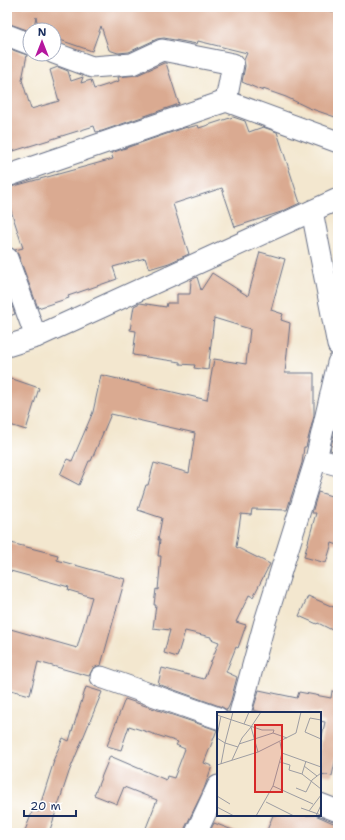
<svg xmlns="http://www.w3.org/2000/svg" width="345" height="840" font-family="'Shantell Sans',sans-serif">
<style>
.building{fill:#daaa91}
.lines{fill:none;stroke-linecap:round;stroke-linejoin:round}
.minor-casing{stroke:#676f86;stroke-width:23}
.minor{stroke:#fff;stroke-width:21}
.inset-road{fill:none;stroke:#9d9da2;stroke-width:1}
.view{fill:#d62828;fill-opacity:0.15;stroke:#d62828;stroke-width:2}
.inset-edge{fill:none;stroke:#1b2f5e;stroke-width:2}
</style>
<rect width="100%" height="100%" fill="#fff"/>
<filter id="ink" filterUnits="userSpaceOnUse"><feTurbulence type="fractalNoise" baseFrequency=".025" numOctaves="2"/><feDisplacementMap in="SourceGraphic" scale="8" xChannelSelector="R" yChannelSelector="G"/><feConvolveMatrix kernelMatrix="1 2 1 2 8 2 1 2 1" color-interpolation-filters="sRGB"/></filter>
<filter id="wash" filterUnits="userSpaceOnUse"><feTurbulence type="fractalNoise" baseFrequency=".012" numOctaves="4" result="noise"/><feDisplacementMap in="SourceGraphic" scale="16" xChannelSelector="R" yChannelSelector="G"/><feGaussianBlur stdDeviation="0.9" result="paint"/><feColorMatrix in="noise" values="0 0 0 0 0 0 0 0 0 0 0 0 0 0 0 0 0 1.4 0 .05"/><feComposite in="paint" operator="in"/></filter>
<g filter="url(#wash)">
<rect width="100%" height="100%" fill="#f3e7cf"/>
<g id="blocks">
<g class="building">
<path d="M 7,7 L 317,7 L 338,13 L 338,118 L 309,108 L 286,97 L 263,89 L 263,91 L 242,82 L 245,66 L 244,60 L 247,53 L 198,41 L 197,44 L 164,38 L 157,39 L 129,52 L 118,53 L 109,50 L 101,26 L 92,51 L 60,40 L 61,43 L 54,41 L 54,30 L 39,30 L 36,17 L 33,30 L 30,30 L 30,31 L 7,23 Z"/>
<path d="M 7,48 L 27,55 L 22,80 L 31,109 L 59,101 L 50,70 L 58,67 L 68,71 L 71,81 L 83,77 L 81,83 L 91,80 L 94,89 L 119,81 L 118,77 L 137,75 L 164,63 L 166,63 L 179,104 L 102,131 L 96,132 L 94,126 L 7,153 Z"/>
<path d="M 233,117 L 245,121 L 249,132 L 263,127 L 277,132 L 300,203 L 281,212 L 235,227 L 222,188 L 173,204 L 189,254 L 169,263 L 149,269 L 145,258 L 113,267 L 117,279 L 68,296 L 69,298 L 38,308 L 18,254 L 15,250 L 23,248 L 7,198 L 7,188 L 113,159 L 111,153 L 187,127 L 187,128 L 198,125 L 199,128 Z"/>
<path d="M 260,252 L 285,259 L 271,310 L 283,314 L 281,320 L 290,323 L 285,373 L 314,373 L 314,416 L 306,447 L 304,447 L 302,463 L 287,510 L 252,509 L 251,515 L 241,514 L 236,547 L 270,564 L 253,597 L 249,595 L 236,622 L 246,625 L 238,648 L 236,647 L 226,672 L 237,677 L 230,704 L 227,710 L 222,707 L 158,684 L 162,668 L 204,679 L 219,642 L 211,639 L 211,637 L 185,631 L 177,657 L 164,653 L 170,630 L 153,628 L 156,605 L 154,605 L 156,589 L 158,590 L 161,556 L 158,556 L 160,540 L 158,540 L 162,518 L 138,510 L 146,485 L 148,485 L 154,463 L 189,473 L 195,433 L 111,414 L 91,461 L 89,461 L 79,485 L 60,475 L 67,459 L 72,461 L 93,412 L 101,375 L 207,400 L 214,359 L 246,364 L 250,329 L 214,318 L 208,370 L 194,368 L 195,365 L 180,364 L 180,362 L 133,355 L 136,331 L 130,330 L 134,306 L 140,303 L 166,307 L 167,303 L 177,303 L 177,294 L 190,294 L 191,280 L 197,277 L 201,290 L 212,273 L 248,296 Z"/>
<path d="M 7,293 L 15,314 L 7,317 Z"/>
<path d="M 7,377 L 39,388 L 26,430 L 7,424 Z"/>
<path d="M 337,423 L 338,423 L 338,452 L 330,450 Z"/>
<path d="M 318,492 L 338,498 L 338,545 L 332,543 L 326,563 L 304,557 L 316,513 L 312,513 Z"/>
<path d="M 7,542 L 58,555 L 57,560 L 125,579 L 101,665 L 93,668 L 89,676 L 38,662 L 30,695 L 7,689 L 7,671 L 11,655 L 7,654 L 7,628 L 77,648 L 92,597 L 68,590 L 69,587 L 7,570 Z"/>
<path d="M 308,596 L 338,609 L 338,633 L 318,623 L 317,624 L 299,616 Z"/>
<path d="M 86,687 L 102,692 L 69,772 L 49,833 L 24,833 L 33,810 L 38,812 L 54,761 L 53,761 L 63,738 L 69,741 Z"/>
<path d="M 259,690 L 297,698 L 299,692 L 331,698 L 332,691 L 338,692 L 338,748 L 332,776 L 320,774 L 320,745 L 325,722 L 320,721 L 320,713 L 265,713 L 253,710 Z"/>
<path d="M 125,699 L 217,730 L 204,763 L 212,766 L 204,789 L 185,828 L 184,833 L 144,833 L 157,800 L 124,787 L 117,804 L 94,795 L 110,756 L 166,780 L 167,776 L 174,778 L 185,749 L 176,745 L 178,742 L 129,726 L 121,750 L 107,746 Z"/>
<path d="M 273,815 L 315,815 L 338,825 L 338,833 L 266,833 Z"/>
<path d="M 214,823 L 238,832 L 238,833 L 209,833 Z"/>
</g>
</g>
</g>
<g filter="url(#ink)">
<use href="#blocks" fill-opacity="0" stroke="#676f86" stroke-width="1"/>
<g class="lines">
<defs>
<g id="minor">
<path d="M 7,35 L 30,44"/>
<path d="M 54,53 L 92,67 L 132,64 L 162,50 L 233,64 L 226,101"/>
<path d="M 7,176 L 226,101 L 338,142"/>
<path d="M 312,211 L 338,345"/>
<path d="M 7,258 L 36,337"/>
<path d="M 7,346 L 36,337 L 338,199"/>
<path d="M 316,459 L 338,465"/>
<path d="M 101,677 L 218,718"/>
<path d="M 240,713 L 264,625 L 316,459 L 338,363"/>
<path d="M 320,804 L 338,811"/>
<path d="M 196,833 L 218,786"/>
</g>
</defs>
<use href="#minor" class="minor-casing"/>
<use href="#minor" class="minor"/>
</g>
</g>
<g transform="translate(217 712)">
<rect width="104" height="104" fill="#f3e7cf"/>
<path class="inset-road" d="M 0,3 L 45,18 L 57,18 L 56,21 L 70,26M 104,8 L 93,6 L 88,20 L 104,27M 27,12 L 32,0M 0,24 L 4,4M 0,26 L 8,31 L 16,0M 22,32 L 56,21M 41,40 L 34,15 L 44,0M 65,41 L 104,55M 15,48 L 25,26 L 34,15M 89,49 L 85,62 L 104,77M 63,50 L 73,53 L 72,58 L 85,62M 4,52 L 8,31 L 21,35M 0,53 L 41,40 L 79,21 L 84,0M 87,54 L 100,64M 56,74 L 65,41 L 63,30M 79,76 L 89,80 L 95,68 L 104,61M 0,84 L 13,92M 49,90 L 77,104M 0,95 L 17,104M 84,96 L 104,103M 92,99 L 104,83M 39,104 L 56,74 L 96,92M 99,104 L 104,93"/>
<path class="view" d="M 38,13 L 65,13 L 65,80 L 38,80 Z"/>
<rect width="104" height="104" class="inset-edge"/>
</g>
<rect width="345" height="840" fill="none" stroke="#fff" stroke-width="24"/>
<g transform="translate(42 42)"><circle r="19" fill="#ffffff" stroke="#a4acbf"/>
<path d="M0-3L7 15L0 10L-7 15Z" fill="#b5179e"/>
<text y="-6" font-size="11" font-weight="bold" text-anchor="middle" fill="#1b2f5e">N</text>
</g>
<path d="M24 810v6h52v-6" fill="none" stroke="#1b2f5e" stroke-width="2"/>
<text x="30" y="810" font-size="12" fill="#1b2f5e" stroke="#ffffff" stroke-width="3" paint-order="stroke">20 m</text>
</svg>
